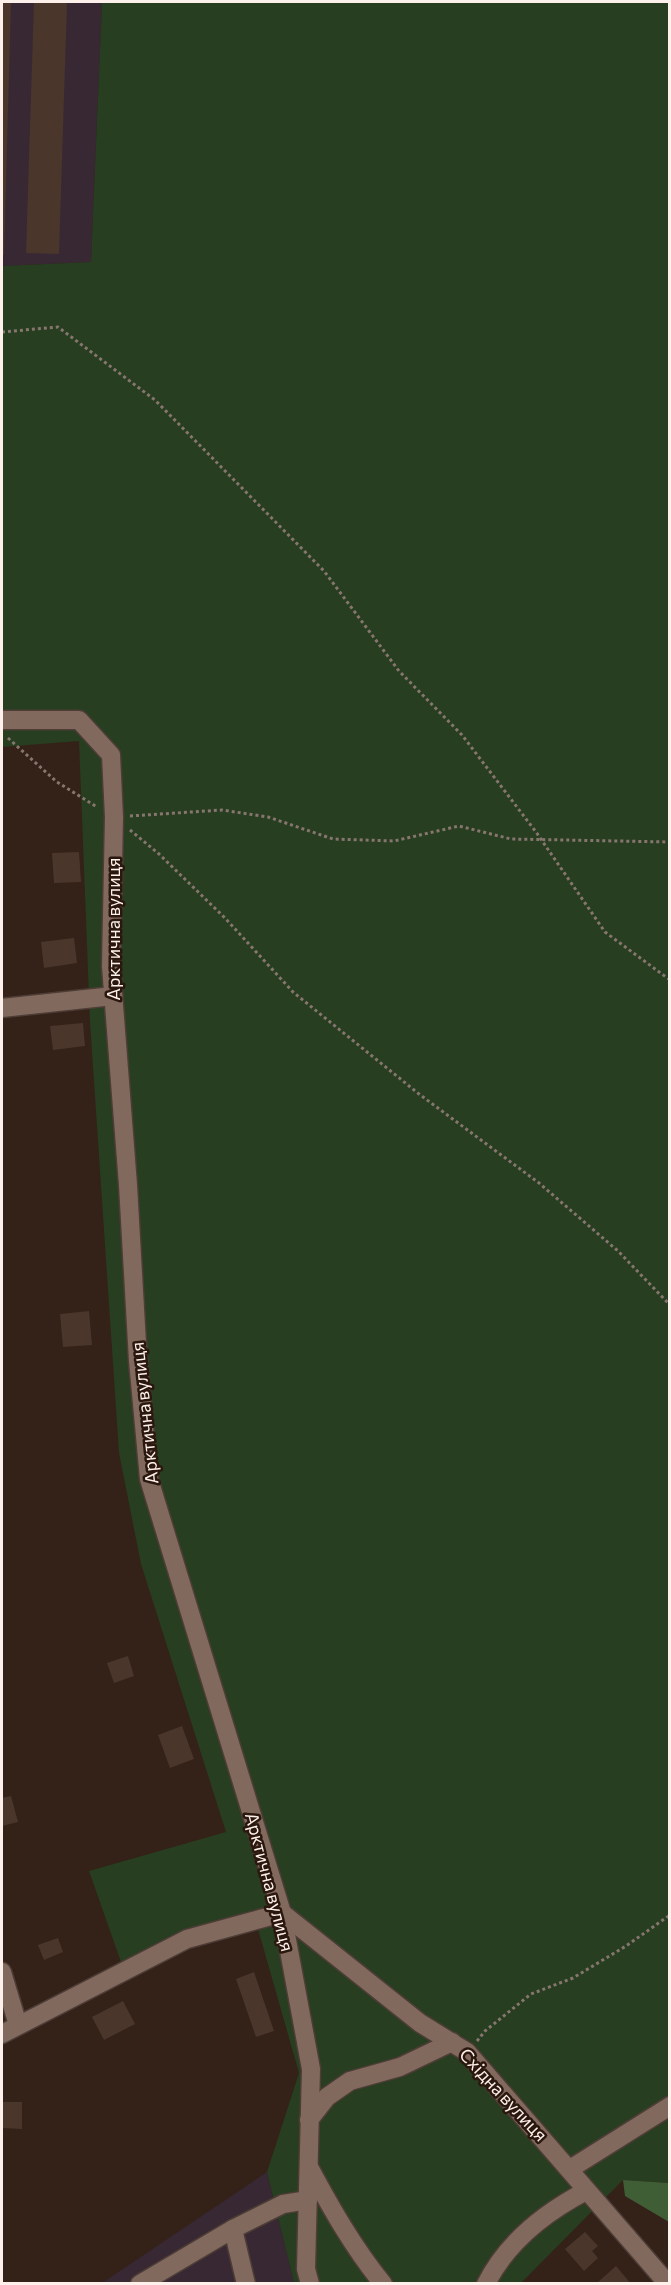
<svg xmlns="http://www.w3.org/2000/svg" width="671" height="2285" font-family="Commissioner,sans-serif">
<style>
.industrial{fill:#372833}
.green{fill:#273e20}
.forest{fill:#3f5e36}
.building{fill:#4b362c}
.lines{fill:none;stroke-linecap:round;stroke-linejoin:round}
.minor-casing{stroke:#4d3d36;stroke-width:21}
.path{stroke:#87766f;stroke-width:3;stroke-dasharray:3 3;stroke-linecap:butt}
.minor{stroke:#81695e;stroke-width:18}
.labels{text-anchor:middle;stroke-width:5;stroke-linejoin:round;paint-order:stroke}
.street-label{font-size:18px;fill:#fef0ea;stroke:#2a170e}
</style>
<rect width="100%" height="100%" fill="#342118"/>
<g class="industrial">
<path d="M 2,2 L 102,2 L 91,262 L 2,266 Z"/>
<path d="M 267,2172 L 294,2283 L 102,2283 Z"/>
</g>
<path class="green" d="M 102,2 L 669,2 L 669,2183 L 623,2180 L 521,2283 L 294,2283 L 267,2172 L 299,2073 L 258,1929 L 290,1912 L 121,1962 L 89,1871 L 226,1832 L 141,1564 L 119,1453 L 90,1022 L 79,741 L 2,747 L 2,266 L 91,262 Z"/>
<path class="forest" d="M 623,2180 L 669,2183 L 669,2222 L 625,2196 Z"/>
<g class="building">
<path d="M 2,2 L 11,2 L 4,255 L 2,255 Z"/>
<path d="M 34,2 L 67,2 L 59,254 L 26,253 Z"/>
<path d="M 79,852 L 81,882 L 54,883 L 52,853 Z"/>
<path d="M 74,938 L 77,963 L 44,968 L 41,942 Z"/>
<path d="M 83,1023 L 85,1046 L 53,1050 L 50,1026 Z"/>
<path d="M 89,1311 L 92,1345 L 63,1347 L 60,1314 Z"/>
<path d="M 128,1656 L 134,1676 L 114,1683 L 107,1663 Z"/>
<path d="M 182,1726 L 194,1759 L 170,1768 L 158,1735 Z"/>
<path d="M 11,1796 L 18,1822 L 2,1826 L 2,1798 Z"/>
<path d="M 58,1938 L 63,1952 L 44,1960 L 38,1945 Z"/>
<path d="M 254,1972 L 274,2031 L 256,2037 L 236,1979 Z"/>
<path d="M 123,2001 L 135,2024 L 104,2040 L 92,2017 Z"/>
<path d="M 2,2102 L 22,2102 L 22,2129 L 2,2128 Z"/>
<path d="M 585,2232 L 598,2246 L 592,2251 L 598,2258 L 584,2271 L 565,2249 Z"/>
<path d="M 616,2266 L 631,2284 L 596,2284 Z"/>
</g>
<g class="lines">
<defs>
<g id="minor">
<path d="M 2,720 L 79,720 L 111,755 L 114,817 L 111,966 L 128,1185 L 138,1361 L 149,1479 L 282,1913 L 311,2069 L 306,2269 L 310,2284"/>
<path d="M 2,1008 L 113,996"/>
<path d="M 2,1972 L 18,2025"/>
<path d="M 2,2034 L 187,1939 L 282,1913 L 420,2023 L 467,2052 L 668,2284"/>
<path d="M 309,2120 L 327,2097 L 350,2081 L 400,2067 L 452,2042"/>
<path d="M 309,2167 C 331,2208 353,2247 383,2284"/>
<path d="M 570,2169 L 670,2106"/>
<path d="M 140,2284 L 233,2229"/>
<path d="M 246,2284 L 233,2229 L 283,2204 L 308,2200"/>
<path d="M 486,2284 C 507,2242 546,2212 586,2191"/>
</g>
</defs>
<use href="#minor" class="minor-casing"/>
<g class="path">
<path d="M 2,332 L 58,327 L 155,400 L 324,571 L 399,671 L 462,735 L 536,832 L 605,932 L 670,980"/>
<path d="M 8,738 L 57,782 L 97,807"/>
<path d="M 130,816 L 222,810 L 268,817 L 333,839 L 394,841 L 459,826 L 511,839 L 670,842"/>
<path d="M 130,830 L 159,854 L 225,918 L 293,992 L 419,1094 L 539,1183 L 618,1251 L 670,1305"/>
<path d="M 477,2041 L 485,2031 L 531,1994 L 573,1978 L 626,1946 L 670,1915"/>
</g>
<use href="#minor" class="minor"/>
</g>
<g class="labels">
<g class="street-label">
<text transform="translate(114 929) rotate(-90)" y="6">Арктична вулиця</text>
<text transform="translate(145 1413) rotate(-96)" y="6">Арктична вулиця</text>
<text transform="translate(269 1882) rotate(75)" y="6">Арктична вулиця</text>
<text transform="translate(503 2095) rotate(47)" y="6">Східна вулиця</text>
</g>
</g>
<rect width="671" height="2285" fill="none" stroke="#fef0ea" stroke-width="6"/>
</svg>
